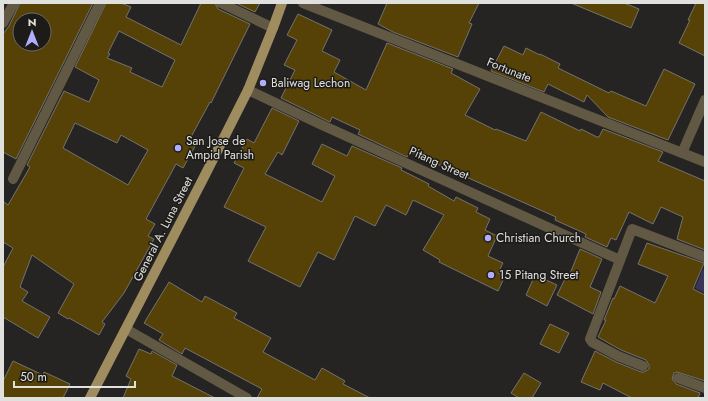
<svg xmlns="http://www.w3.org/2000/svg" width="708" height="401" font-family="Jost,sans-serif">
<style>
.green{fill:#383556}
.building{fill:#564206;stroke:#74726f;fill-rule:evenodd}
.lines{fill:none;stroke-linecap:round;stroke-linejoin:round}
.minor{stroke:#625944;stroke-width:10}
.major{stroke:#9f8d60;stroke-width:10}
.poi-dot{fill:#b2adf9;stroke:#1c1b18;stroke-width:1.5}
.labels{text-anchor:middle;stroke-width:3;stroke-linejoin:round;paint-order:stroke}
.street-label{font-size:12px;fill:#e0e0de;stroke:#1c1b18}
.poi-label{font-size:12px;fill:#e0e0de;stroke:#1c1b18;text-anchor:start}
</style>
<rect width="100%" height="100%" fill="#262422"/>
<path class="green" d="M 703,269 L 705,270 L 705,293 L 695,288 Z"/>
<g class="building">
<path d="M 20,3 L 93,3 L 16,159 L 3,152 L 3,34 L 9,26 ZM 20,20 L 44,20 L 44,44 L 20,44 Z"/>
<path d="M 106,3 L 121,3 L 131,7 L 126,17 L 181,45 L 201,3 L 215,3 L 218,9 L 250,24 L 211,103 L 210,102 L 191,137 L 198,141 L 183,168 L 176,164 L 146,219 L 155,224 L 148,236 L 154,239 L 124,293 L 102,322 L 105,324 L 99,335 L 69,318 L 68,319 L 58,313 L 74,284 L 32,255 L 20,287 L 28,292 L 22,301 L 50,317 L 38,338 L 3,317 L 3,267 L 13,248 L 3,242 L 3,201 L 8,205 L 30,167 L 27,165 L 64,91 L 89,102 L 99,80 L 75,67 ZM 119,31 L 175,60 L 162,87 L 130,72 L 132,68 L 107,58 L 110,54 L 108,53 ZM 75,123 L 117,143 L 121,135 L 148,150 L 128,185 L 63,148 Z"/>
<path d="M 236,3 L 260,3 L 255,12 Z"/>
<path d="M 387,3 L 479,3 L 469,23 L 472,24 L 458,57 L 393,32 L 378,24 Z"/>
<path d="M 571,3 L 624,3 L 639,9 L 631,28 Z"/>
<path d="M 696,3 L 705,3 L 705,56 L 679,43 L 690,20 L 688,20 Z"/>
<path d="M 298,14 L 332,30 L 322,51 L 340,60 L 334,72 L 366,90 L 387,43 L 453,69 L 451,73 L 480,89 L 465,115 L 495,130 L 496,129 L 526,141 L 541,112 L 580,131 L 581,129 L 597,137 L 599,137 L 603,129 L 663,152 L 658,161 L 705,181 L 705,250 L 677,239 L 683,217 L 661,207 L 653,224 L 629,212 L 616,240 L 611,238 L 607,247 L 585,237 L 586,234 L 555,220 L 556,217 L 410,152 L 407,157 L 358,134 L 360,130 L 332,117 L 330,122 L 281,98 L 295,70 L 284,65 L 297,40 L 287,35 Z"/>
<path d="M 504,46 L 523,55 L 526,48 L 540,55 L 540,54 L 560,64 L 558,68 L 609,93 L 611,91 L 646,106 L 664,69 L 695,84 L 668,140 L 608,117 L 587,95 L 584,102 L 548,84 L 544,92 L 491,71 Z"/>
<path d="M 272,108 L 299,121 L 282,155 L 278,152 L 265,174 L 322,202 L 335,176 L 312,164 L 322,144 L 347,156 L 352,146 L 402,168 L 401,170 L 429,184 L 428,186 L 454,201 L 456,197 L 478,208 L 476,212 L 490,219 L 485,230 L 497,236 L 488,256 L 503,263 L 498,273 L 505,276 L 498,291 L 439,262 L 440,260 L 423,250 L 444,215 L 413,200 L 406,215 L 386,205 L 375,226 L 355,216 L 334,260 L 318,252 L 300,287 L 248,261 L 266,227 L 224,207 L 244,168 L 234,163 L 247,139 L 254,143 Z"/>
<path d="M 647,243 L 704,263 L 693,289 L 705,295 L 705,381 L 677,372 L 674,373 L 672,379 L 676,384 L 700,393 L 698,398 L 632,398 L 603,383 L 600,390 L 581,382 L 595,351 L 616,362 L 641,372 L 644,372 L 649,369 L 649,365 L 646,360 L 621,350 L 598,337 L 606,320 L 604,320 L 613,298 L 614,299 L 620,286 L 655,303 L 668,276 L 638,264 Z"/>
<path d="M 580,249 L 602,259 L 590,287 L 601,292 L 593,314 L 557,295 L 567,275 L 569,276 Z"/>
<path d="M 535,275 L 557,285 L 547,306 L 526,295 Z"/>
<path d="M 169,282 L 202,302 L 205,296 L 237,313 L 234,318 L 271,338 L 263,352 L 315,380 L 322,368 L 345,381 L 343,384 L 370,398 L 257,398 L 262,389 L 185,348 L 182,354 L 159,340 L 163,334 L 144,323 Z"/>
<path d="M 550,324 L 569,333 L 559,353 L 540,344 Z"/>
<path d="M 139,349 L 151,354 L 152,351 L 177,365 L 172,376 L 215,398 L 123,398 L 131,379 L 126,376 Z"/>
<path d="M 13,361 L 43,375 L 44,372 L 70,384 L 63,398 L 3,398 L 3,381 Z"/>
<path d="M 524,373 L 541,383 L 532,398 L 519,398 L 511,393 Z"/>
</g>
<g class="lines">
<g class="minor">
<path d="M 221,3 L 273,28"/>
<path d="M 303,3 L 705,162"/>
<path d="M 3,23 L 14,3"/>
<path d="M 248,90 L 322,125 L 620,260"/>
<path d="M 682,153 L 705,100"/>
<path d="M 13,179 L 100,3"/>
<path d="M 126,329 L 247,398"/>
<path d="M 643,366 L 618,356 L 592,342 L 590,339 L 632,229 L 705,257"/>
<path d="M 678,378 L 705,388"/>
</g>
<path class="major" d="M 90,398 L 203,179 L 248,90 L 273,28 L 282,3"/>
</g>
<g class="poi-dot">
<circle cx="263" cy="83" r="4"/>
<circle cx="178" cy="148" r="4"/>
<circle cx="488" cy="238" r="4"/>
<circle cx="491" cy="275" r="4"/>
</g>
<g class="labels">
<g class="street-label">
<text transform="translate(509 70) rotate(22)" y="4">Fortunate</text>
<text transform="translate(439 163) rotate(24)" y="4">Pitang Street</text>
<text transform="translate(163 229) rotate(-63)" y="4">General A. Luna Street</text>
</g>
<g class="poi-label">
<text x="271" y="87">Baliwag Lechon</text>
<text x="186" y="145">San Jose de<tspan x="186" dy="14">Ampid Parish</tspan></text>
<text x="496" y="242">Christian Church</text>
<text x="499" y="279">15 Pitang Street</text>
</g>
</g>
<rect width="708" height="401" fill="none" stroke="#e0e0de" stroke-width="8"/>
<g transform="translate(32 32)"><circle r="19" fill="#1c1b18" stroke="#6a6a67"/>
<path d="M0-3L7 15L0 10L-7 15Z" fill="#b2adf9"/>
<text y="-6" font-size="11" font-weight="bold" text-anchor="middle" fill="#e0e0de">N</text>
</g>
<path d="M14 381v6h121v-6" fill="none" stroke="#e0e0de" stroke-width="2"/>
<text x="20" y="381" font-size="12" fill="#e0e0de" stroke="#1c1b18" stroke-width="3" paint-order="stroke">50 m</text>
</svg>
